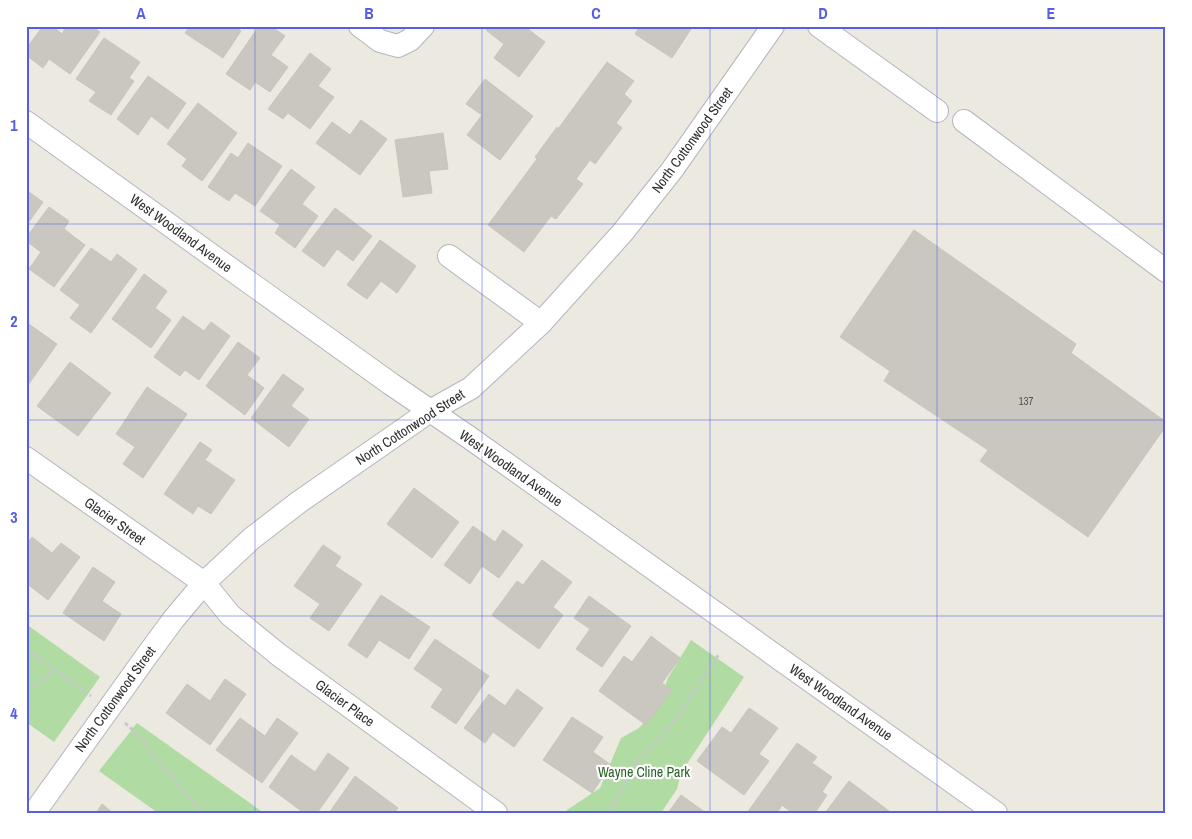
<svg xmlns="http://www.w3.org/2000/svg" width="1192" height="839" font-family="'Archivo Narrow',sans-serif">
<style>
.green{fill:#b0dca4}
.building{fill:#c9c7bf;stroke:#c8c5ba}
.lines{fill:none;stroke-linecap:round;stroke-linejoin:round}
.minor-casing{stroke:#b4b5bf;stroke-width:24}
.path{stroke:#c8c8c8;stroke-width:3;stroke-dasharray:4 2.5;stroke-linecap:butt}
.minor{stroke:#fff;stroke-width:22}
.grid{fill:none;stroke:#555ee5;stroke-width:1;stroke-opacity:0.55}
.labels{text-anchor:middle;stroke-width:4.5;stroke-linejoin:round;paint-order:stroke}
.number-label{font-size:11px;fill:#545452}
.street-label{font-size:14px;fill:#2d2d2d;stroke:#fff}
.park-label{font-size:14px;fill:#296224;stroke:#fff}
.neatline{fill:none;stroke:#555ee5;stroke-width:2}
.grid-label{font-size:16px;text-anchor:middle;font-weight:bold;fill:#555ee5}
</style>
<rect width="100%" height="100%" fill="#ece9e1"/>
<g class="green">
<path d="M 26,624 L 100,677 L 54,742 L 26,722 Z"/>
<path d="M 691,640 L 744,677 L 681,773 L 677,789 L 661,813 L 565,813 L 567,810 L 600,788 L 621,738 L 639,728 L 657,708 L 668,678 Z"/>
<path d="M 137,723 L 264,813 L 158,813 L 99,771 Z"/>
</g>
<g class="building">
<path d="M 43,26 L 52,26 L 62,34 L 67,26 L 91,26 L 100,32 L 70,74 L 49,59 L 43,68 L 26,55 L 26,49 Z"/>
<path d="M 190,26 L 234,26 L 241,31 L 223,58 L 185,33 Z"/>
<path d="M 259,26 L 271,26 L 285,36 L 271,55 L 288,67 L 270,92 L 255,82 L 250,90 L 226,74 Z"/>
<path d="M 489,26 L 524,26 L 545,42 L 519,77 L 494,58 L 504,44 L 486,30 Z"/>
<path d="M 640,26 L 693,26 L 672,58 L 635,34 Z"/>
<path d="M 104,38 L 140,62 L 129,78 L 134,81 L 111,115 L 89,101 L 96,92 L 76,79 Z"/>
<path d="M 310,53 L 331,69 L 318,86 L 334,97 L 310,129 L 288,113 L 283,119 L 268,109 Z"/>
<path d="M 607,62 L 634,81 L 624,94 L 632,101 L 616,123 L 622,128 L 595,164 L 590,160 L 576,179 L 583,184 L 556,219 L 551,216 L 524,252 L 488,225 L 537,159 L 535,157 L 557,127 L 558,129 Z"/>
<path d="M 148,76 L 186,103 L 168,129 L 151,116 L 138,135 L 117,119 Z"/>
<path d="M 485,79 L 533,116 L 500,160 L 467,135 L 482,115 L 466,104 Z"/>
<path d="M 198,103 L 237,133 L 202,181 L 182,166 L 187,159 L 167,144 Z"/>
<path d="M 361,120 L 387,139 L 360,175 L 316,143 L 332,122 L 350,135 Z"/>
<path d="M 443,133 L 448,169 L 429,171 L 432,193 L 403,197 L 395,140 Z"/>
<path d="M 248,143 L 282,166 L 255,206 L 235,193 L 229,201 L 208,187 L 231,153 L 238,158 Z"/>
<path d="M 291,169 L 315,187 L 302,204 L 318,216 L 295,248 L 275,233 L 280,225 L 260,211 Z"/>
<path d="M 26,190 L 43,202 L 26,226 Z"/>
<path d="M 49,207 L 69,221 L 64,229 L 85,245 L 54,287 L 29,269 L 41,252 L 26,241 L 26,238 Z"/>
<path d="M 335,208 L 372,236 L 353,261 L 337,249 L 324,267 L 302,251 Z"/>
<path d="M 914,230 L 1076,344 L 1071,353 L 1166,422 L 1166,426 L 1088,537 L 980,461 L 988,450 L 884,381 L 890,371 L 840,337 Z"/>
<path d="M 380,240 L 416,266 L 397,293 L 381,281 L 367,299 L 347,285 Z"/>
<path d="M 91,248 L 111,262 L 117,254 L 137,269 L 91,333 L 70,318 L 80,305 L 60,290 Z"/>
<path d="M 144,274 L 167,291 L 155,308 L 171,320 L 151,348 L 112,319 Z"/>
<path d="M 183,316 L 204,331 L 211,322 L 230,336 L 199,380 L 185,370 L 180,376 L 154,357 Z"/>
<path d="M 26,322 L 57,344 L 26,388 Z"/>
<path d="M 238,342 L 260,358 L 247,375 L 264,388 L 245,415 L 206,386 Z"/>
<path d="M 70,362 L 111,393 L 78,436 L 37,406 Z"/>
<path d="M 283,374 L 304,389 L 291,406 L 309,419 L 289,447 L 251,418 Z"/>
<path d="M 147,387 L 187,414 L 143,478 L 123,464 L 135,447 L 116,434 Z"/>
<path d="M 200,442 L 212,450 L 205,460 L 235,480 L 211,514 L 198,506 L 193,514 L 164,494 Z"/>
<path d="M 414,488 L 459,522 L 432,558 L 387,524 Z"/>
<path d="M 473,526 L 495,542 L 503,530 L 523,545 L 499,578 L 482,566 L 470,584 L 444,565 Z"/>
<path d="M 32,537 L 52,553 L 61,543 L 80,557 L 48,600 L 26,583 L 26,545 Z"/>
<path d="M 323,545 L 341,557 L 335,566 L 362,584 L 329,631 L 310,618 L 320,604 L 294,586 Z"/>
<path d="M 542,560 L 572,582 L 553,607 L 563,615 L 539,649 L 492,615 L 517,581 L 523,585 Z"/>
<path d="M 93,567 L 115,582 L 102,601 L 121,614 L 104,641 L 63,613 Z"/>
<path d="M 381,595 L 430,627 L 409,659 L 379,640 L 367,658 L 348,645 Z"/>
<path d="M 589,596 L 631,626 L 602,667 L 576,649 L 590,629 L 574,618 Z"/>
<path d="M 651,636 L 680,658 L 662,683 L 672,690 L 646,725 L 599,691 L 624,656 L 632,662 Z"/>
<path d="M 435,639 L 489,676 L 456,724 L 431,707 L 443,689 L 414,669 Z"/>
<path d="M 225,679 L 246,694 L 210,745 L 166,713 L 187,684 L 210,701 Z"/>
<path d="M 517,689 L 543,708 L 514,747 L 493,732 L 485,743 L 464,728 L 489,694 L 505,706 Z"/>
<path d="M 749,708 L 778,728 L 759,754 L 769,761 L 744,795 L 697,761 L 722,727 L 731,733 Z"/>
<path d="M 572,717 L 603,737 L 593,752 L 611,765 L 592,793 L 543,760 Z"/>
<path d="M 240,718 L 265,736 L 277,718 L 298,733 L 262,783 L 216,750 Z"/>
<path d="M 797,743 L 817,757 L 812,763 L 832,777 L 822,792 L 827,795 L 815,813 L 792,813 L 782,805 L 777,813 L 747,813 Z"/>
<path d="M 328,753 L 349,768 L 317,813 L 304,813 L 269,787 L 291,755 L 315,772 Z"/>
<path d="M 355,776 L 398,808 L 394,813 L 329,813 Z"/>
<path d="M 849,781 L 889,811 L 888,813 L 825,813 Z"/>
<path d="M 681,795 L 706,813 L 668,813 Z"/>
<path d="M 102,804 L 113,813 L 96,813 Z"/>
</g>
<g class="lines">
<defs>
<g id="minor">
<path d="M 360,26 L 380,41 L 398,46 L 410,40 L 423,26"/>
<path d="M 819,26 L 937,111"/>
<path d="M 964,121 L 1166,271"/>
<path d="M 26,122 L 391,384 L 470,438 L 996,813"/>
<path d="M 449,256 L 541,323"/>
<path d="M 26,458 L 204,583 L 230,615 L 279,655 L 496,813"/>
<path d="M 34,813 L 148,654 L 173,620 L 204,583 L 251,539 L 299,502 L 430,411 L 471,388 L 541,323 L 623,232 L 672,170 L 773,26"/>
</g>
</defs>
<use href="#minor" class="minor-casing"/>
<g class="path">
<path d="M 26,650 L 91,696"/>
<path d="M 26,687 L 34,686 L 55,669"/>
<path d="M 125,723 L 134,731 L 155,758 L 203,813"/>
<path d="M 609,813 L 638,761 L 668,730 L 719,654"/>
</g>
<use href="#minor" class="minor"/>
</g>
<path class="grid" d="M 255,26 L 255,813M 482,26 L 482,813M 710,26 L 710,813M 937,26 L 937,813M 26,224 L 1166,224M 26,420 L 1166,420M 26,616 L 1166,616"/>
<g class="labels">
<g class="number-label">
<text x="1026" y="405">137</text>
</g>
<g class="street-label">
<text transform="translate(692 140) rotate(-54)" y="5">North Cottonwood Street</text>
<text transform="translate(181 233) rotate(36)" y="5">West Woodland Avenue</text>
<text transform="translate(410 427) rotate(-33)" y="5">North Cottonwood Street</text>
<text transform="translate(511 468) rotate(35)" y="5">West Woodland Avenue</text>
<text transform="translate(115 521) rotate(35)" y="5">Glacier Street</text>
<text transform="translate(115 699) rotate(-54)" y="5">North Cottonwood Street</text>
<text transform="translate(841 702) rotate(35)" y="5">West Woodland Avenue</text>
<text transform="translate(345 703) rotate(36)" y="5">Glacier Place</text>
</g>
<g class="park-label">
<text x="644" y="777">Wayne Cline Park</text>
</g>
</g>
<rect width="1192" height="839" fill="none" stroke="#ffffff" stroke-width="55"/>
<rect x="28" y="28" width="1136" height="784" class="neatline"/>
<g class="grid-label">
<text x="141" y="19">A</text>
<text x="369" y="19">B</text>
<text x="596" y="19">C</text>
<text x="823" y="19">D</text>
<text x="1051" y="19">E</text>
<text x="14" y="131">1</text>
<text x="14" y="327">2</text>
<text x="14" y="523">3</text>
<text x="14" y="719">4</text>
</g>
</svg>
